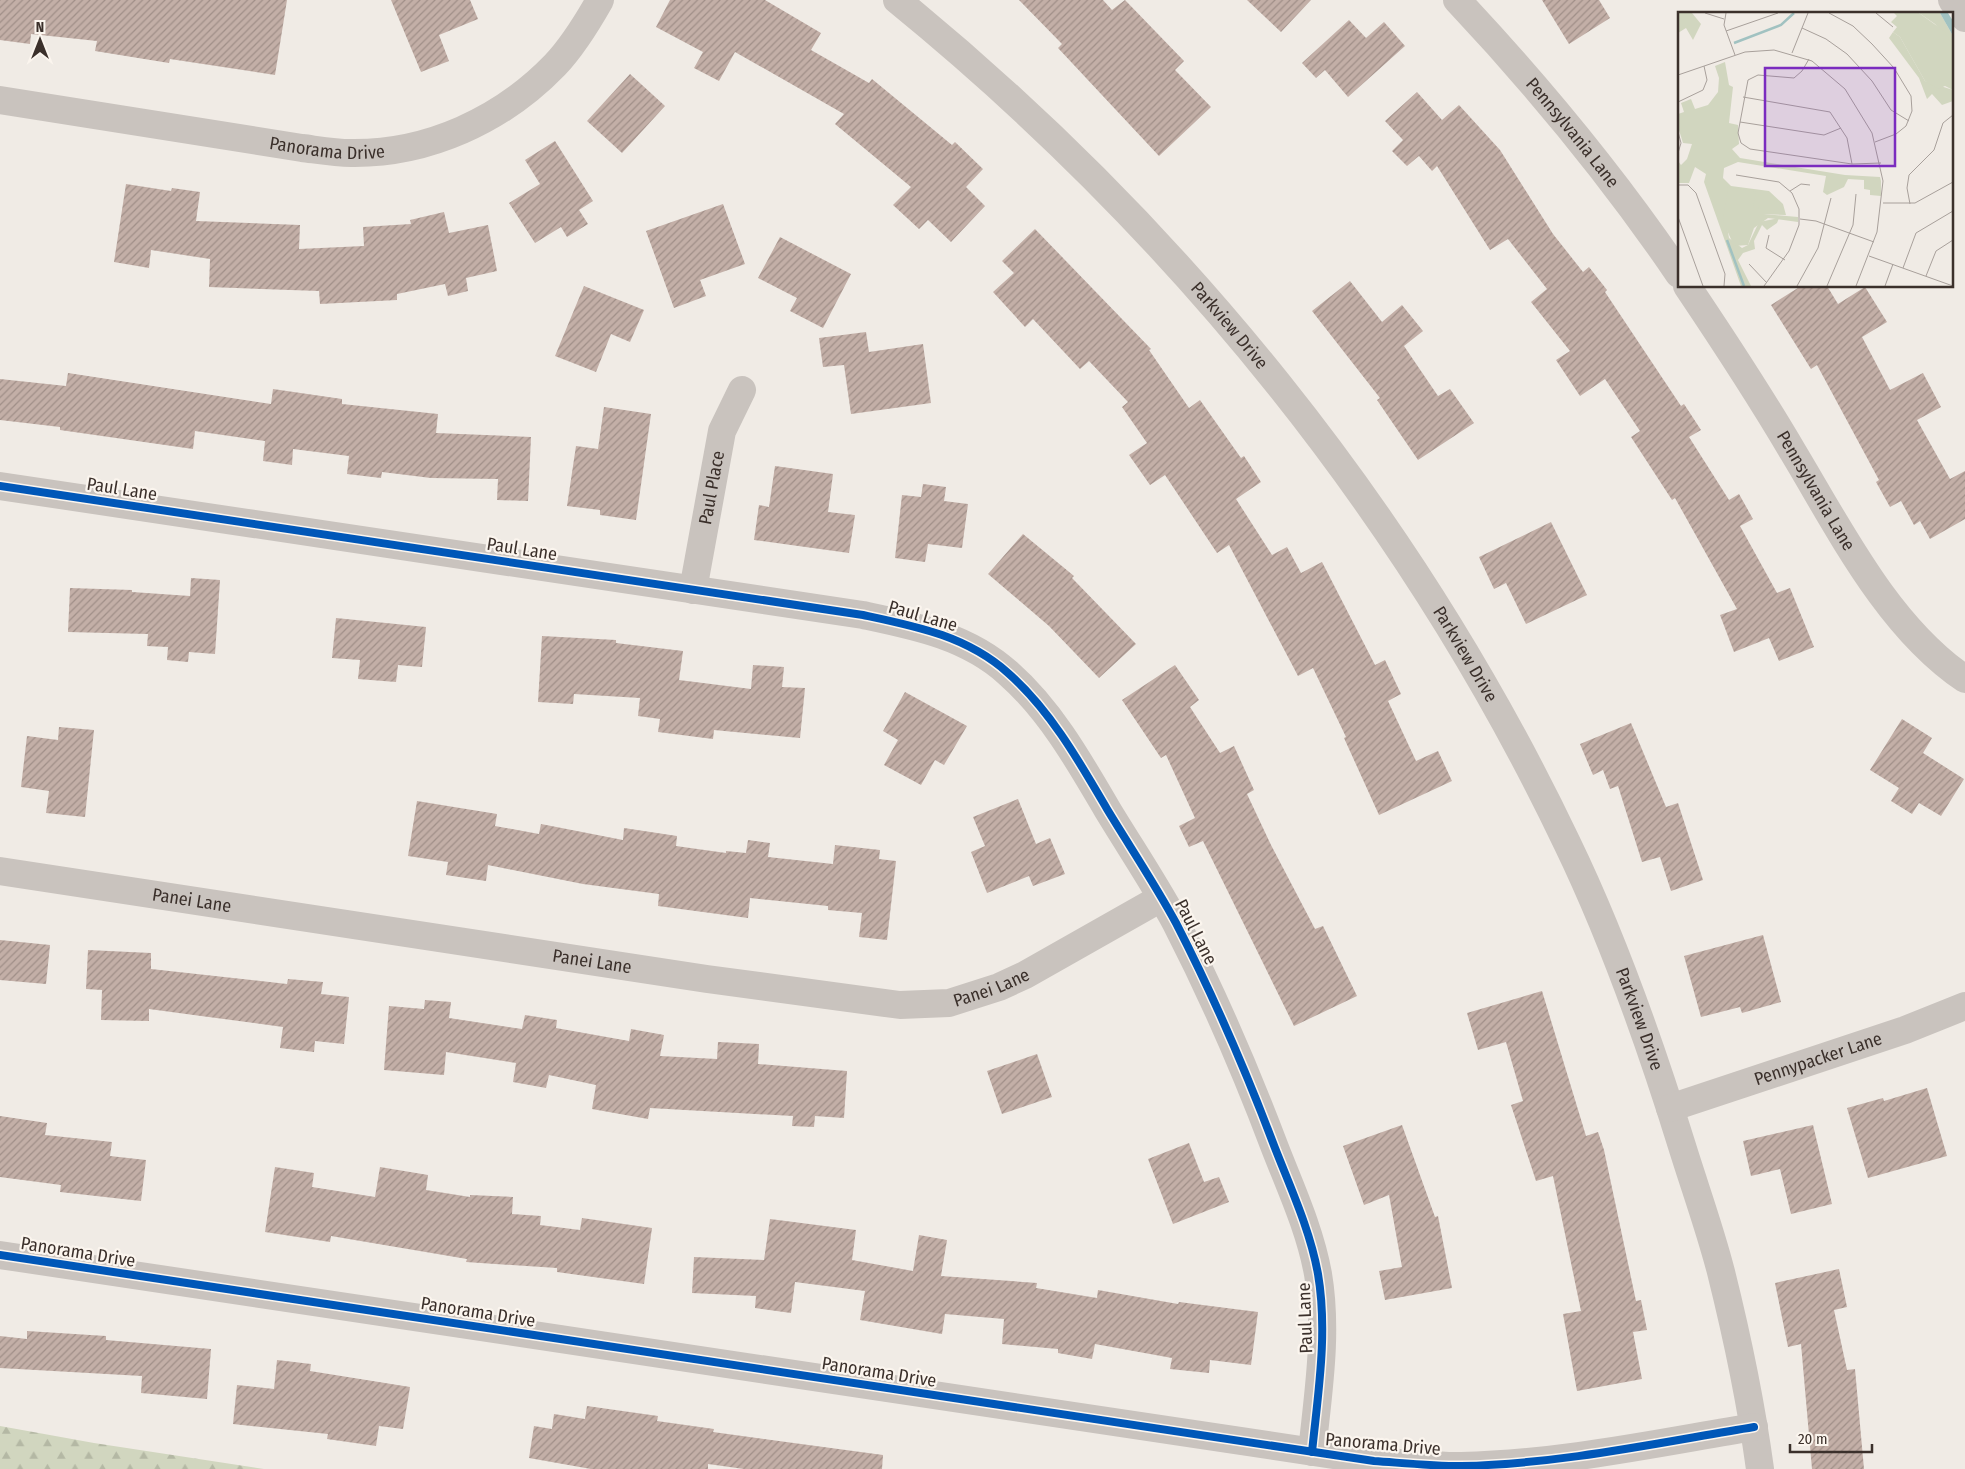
<svg xmlns="http://www.w3.org/2000/svg" width="1965" height="1469" font-family="'Fira Sans Condensed',sans-serif">
<style>
.forest{fill:url(#forest-firs)}
.building{fill:url(#building-hatch)}
.lines{fill:none;stroke-linecap:round;stroke-linejoin:round}
.minor{stroke:#c9c3be;stroke-width:28}
.cycleway-casing{stroke:#fbf5ee;stroke-width:11}
.cycleway{stroke:#0057b8;stroke-width:8}
.labels{text-anchor:middle;stroke-width:4.5;stroke-linejoin:round;paint-order:stroke}
.street-label{font-size:18px;fill:#3b302b;stroke:#fbf5ee}
.inset-river{fill:none;stroke:#a1c2c1;stroke-width:2.5}
.inset-road{fill:none;stroke:#a8a09b;stroke-width:1}
.view{fill:#7b2cbf;fill-opacity:0.15;stroke:#7b2cbf;stroke-width:2.5}
.inset-edge{fill:none;stroke:#3b302b;stroke-width:2.5}
</style>
<defs>
<pattern id="forest-firs" width="22" height="20" patternUnits="userSpaceOnUse" patternTransform="scale(1.25)"><rect width="22" height="20" fill="#d1d6bf"/><path d="M5 1l3.5 6h-7zM16 11l3.5 6h-7z" fill="#b4b8a4"/></pattern>
<pattern id="building-hatch" width="6" height="6" patternUnits="userSpaceOnUse" patternTransform="scale(1.25)"><rect width="6" height="6" fill="#c3afa7"/><path d="M-1 1l2-2M0 6l6-6M5 7l2-2" fill="none" stroke="#a08f88"/></pattern>
</defs>
<rect width="100%" height="100%" fill="#f0ebe5"/>
<path class="forest" d="M 0,1426 L 94,1443 L 264,1469 L 0,1469 Z"/>
<g class="building">
<path d="M 0,0 L 287,0 L 275,75 L 170,59 L 169,63 L 95,51 L 97,41 L 31,34 L 30,44 L 0,40 Z"/>
<path d="M 391,0 L 470,0 L 478,19 L 439,35 L 449,61 L 421,72 Z"/>
<path d="M 670,0 L 765,0 L 821,33 L 811,50 L 869,83 L 872,79 L 952,145 L 955,142 L 983,169 L 966,187 L 985,206 L 951,242 L 928,220 L 919,229 L 893,205 L 911,187 L 835,124 L 844,114 L 735,52 L 719,81 L 694,68 L 703,52 L 656,27 Z"/>
<path d="M 1019,0 L 1103,0 L 1112,10 L 1125,0 L 1184,61 L 1175,70 L 1211,107 L 1159,156 L 1058,48 L 1062,44 Z"/>
<path d="M 1247,0 L 1311,0 L 1281,32 Z"/>
<path d="M 1542,0 L 1599,0 L 1610,18 L 1569,44 Z"/>
<path d="M 1349,20 L 1366,38 L 1384,22 L 1405,46 L 1348,97 L 1325,70 L 1316,78 L 1302,63 Z"/>
<path d="M 630,74 L 665,106 L 622,153 L 587,121 Z"/>
<path d="M 1417,92 L 1442,120 L 1459,105 L 1500,150 L 1553,234 L 1583,272 L 1589,267 L 1607,290 L 1605,292 L 1681,406 L 1684,404 L 1701,430 L 1689,437 L 1729,500 L 1739,494 L 1753,519 L 1740,526 L 1777,593 L 1790,588 L 1814,647 L 1779,661 L 1769,638 L 1734,652 L 1720,615 L 1737,609 L 1675,498 L 1672,500 L 1631,437 L 1640,431 L 1605,379 L 1580,396 L 1556,360 L 1570,351 L 1531,302 L 1547,289 L 1508,239 L 1490,250 L 1437,166 L 1432,171 L 1419,156 L 1407,166 L 1392,151 L 1403,140 L 1385,121 Z"/>
<path d="M 555,141 L 593,201 L 579,210 L 588,224 L 567,237 L 561,227 L 535,243 L 509,203 L 540,184 L 525,160 Z"/>
<path d="M 126,184 L 171,191 L 172,188 L 200,192 L 196,221 L 300,225 L 299,249 L 364,246 L 363,227 L 411,224 L 410,220 L 444,212 L 449,233 L 488,225 L 497,271 L 466,278 L 468,291 L 448,296 L 445,284 L 397,294 L 397,300 L 320,304 L 319,291 L 209,287 L 210,259 L 151,250 L 149,268 L 114,262 Z"/>
<path d="M 723,204 L 745,264 L 700,280 L 706,296 L 674,308 L 646,231 Z"/>
<path d="M 1035,229 L 1151,349 L 1149,350 L 1189,408 L 1200,400 L 1241,458 L 1244,456 L 1261,482 L 1236,499 L 1272,555 L 1287,547 L 1301,573 L 1322,562 L 1375,665 L 1385,660 L 1401,694 L 1388,701 L 1416,761 L 1438,751 L 1452,781 L 1379,815 L 1344,738 L 1346,737 L 1313,668 L 1298,676 L 1229,545 L 1217,553 L 1165,475 L 1150,485 L 1129,455 L 1147,443 L 1122,407 L 1128,402 L 1089,361 L 1080,369 L 1033,319 L 1025,327 L 993,292 L 1014,273 L 1002,261 Z"/>
<path d="M 780,237 L 851,274 L 823,328 L 790,311 L 797,298 L 758,278 Z"/>
<path d="M 1350,281 L 1382,322 L 1402,305 L 1423,331 L 1404,346 L 1438,396 L 1450,389 L 1474,423 L 1418,460 L 1377,400 L 1380,398 L 1312,311 Z"/>
<path d="M 584,286 L 644,310 L 630,342 L 611,334 L 596,372 L 555,356 Z"/>
<path d="M 1801,286 L 1827,286 L 1838,304 L 1865,287 L 1887,322 L 1862,337 L 1890,390 L 1923,373 L 1941,407 L 1917,420 L 1950,479 L 1965,471 L 1965,519 L 1930,539 L 1920,521 L 1914,525 L 1901,501 L 1890,507 L 1876,482 L 1879,480 L 1817,365 L 1811,369 L 1771,305 Z"/>
<path d="M 866,332 L 869,352 L 923,344 L 931,403 L 851,414 L 844,365 L 823,367 L 819,338 Z"/>
<path d="M 68,373 L 271,404 L 273,389 L 342,399 L 342,404 L 438,414 L 436,433 L 531,437 L 528,501 L 497,500 L 498,479 L 431,478 L 382,472 L 381,478 L 347,474 L 349,456 L 293,449 L 292,465 L 263,461 L 265,441 L 195,431 L 193,449 L 60,430 L 60,427 L 0,420 L 0,379 L 66,386 Z"/>
<path d="M 604,407 L 651,414 L 636,520 L 600,515 L 600,510 L 567,506 L 576,446 L 598,449 Z"/>
<path d="M 775,466 L 833,474 L 828,512 L 855,515 L 849,553 L 754,540 L 759,505 L 769,507 Z"/>
<path d="M 923,484 L 946,487 L 944,501 L 968,504 L 962,548 L 928,544 L 925,562 L 895,558 L 902,495 L 921,497 Z"/>
<path d="M 1551,522 L 1587,595 L 1526,624 L 1506,583 L 1494,589 L 1479,557 Z"/>
<path d="M 1023,534 L 1074,576 L 1072,578 L 1136,644 L 1099,678 L 1049,626 L 988,574 Z"/>
<path d="M 191,578 L 220,580 L 215,654 L 189,652 L 188,662 L 167,660 L 168,647 L 147,646 L 148,634 L 68,632 L 70,588 L 132,590 L 132,592 L 190,596 Z"/>
<path d="M 336,618 L 426,627 L 422,667 L 398,665 L 396,682 L 358,679 L 360,660 L 332,658 Z"/>
<path d="M 542,636 L 616,640 L 616,643 L 683,651 L 679,680 L 751,689 L 753,665 L 784,667 L 782,687 L 805,688 L 800,738 L 714,730 L 713,739 L 658,732 L 660,719 L 638,716 L 640,698 L 574,694 L 573,704 L 538,702 Z"/>
<path d="M 1175,665 L 1199,700 L 1190,707 L 1220,753 L 1234,746 L 1254,790 L 1247,794 L 1271,845 L 1315,929 L 1323,926 L 1357,996 L 1294,1026 L 1203,841 L 1189,847 L 1179,826 L 1195,818 L 1166,755 L 1161,758 L 1122,700 Z"/>
<path d="M 905,692 L 967,726 L 944,765 L 935,760 L 921,785 L 884,765 L 898,740 L 883,731 Z"/>
<path d="M 1902,719 L 1932,738 L 1923,753 L 1964,779 L 1941,816 L 1919,803 L 1912,814 L 1891,801 L 1899,788 L 1870,770 Z"/>
<path d="M 1631,723 L 1666,807 L 1678,803 L 1703,880 L 1671,891 L 1660,857 L 1642,862 L 1618,786 L 1610,789 L 1603,770 L 1593,775 L 1580,744 Z"/>
<path d="M 59,727 L 94,730 L 85,817 L 46,813 L 49,791 L 21,787 L 27,736 L 58,740 Z"/>
<path d="M 1018,799 L 1036,844 L 1050,838 L 1065,874 L 1033,886 L 1029,876 L 987,893 L 971,852 L 985,846 L 973,817 Z"/>
<path d="M 417,801 L 497,814 L 495,826 L 539,834 L 541,824 L 623,840 L 624,828 L 677,836 L 676,846 L 726,853 L 726,851 L 746,853 L 748,840 L 770,843 L 768,857 L 833,864 L 835,845 L 880,850 L 879,859 L 896,861 L 887,940 L 859,937 L 862,913 L 828,910 L 828,906 L 750,898 L 748,918 L 658,906 L 659,894 L 583,884 L 488,865 L 486,881 L 446,875 L 448,862 L 408,856 Z"/>
<path d="M 1763,935 L 1781,1002 L 1742,1013 L 1740,1007 L 1701,1017 L 1684,956 Z"/>
<path d="M 0,940 L 50,945 L 46,984 L 0,980 Z"/>
<path d="M 88,950 L 151,953 L 151,969 L 287,984 L 288,979 L 323,982 L 321,994 L 349,997 L 344,1044 L 315,1041 L 314,1052 L 280,1048 L 283,1027 L 149,1009 L 149,1021 L 101,1020 L 102,990 L 86,989 Z"/>
<path d="M 1542,991 L 1586,1136 L 1598,1132 L 1604,1150 L 1636,1301 L 1641,1300 L 1647,1330 L 1633,1332 L 1642,1379 L 1577,1391 L 1563,1314 L 1581,1311 L 1553,1176 L 1536,1181 L 1511,1105 L 1523,1101 L 1506,1042 L 1478,1050 L 1467,1013 Z"/>
<path d="M 425,1000 L 451,1002 L 449,1018 L 522,1029 L 525,1015 L 557,1020 L 556,1028 L 629,1041 L 631,1029 L 664,1035 L 660,1056 L 717,1059 L 718,1042 L 759,1044 L 758,1064 L 847,1071 L 844,1118 L 815,1116 L 814,1127 L 792,1126 L 793,1116 L 650,1108 L 648,1119 L 592,1109 L 596,1085 L 549,1075 L 546,1088 L 513,1082 L 516,1063 L 446,1052 L 444,1075 L 384,1070 L 389,1006 L 424,1009 Z"/>
<path d="M 1037,1054 L 1052,1097 L 1002,1114 L 987,1071 Z"/>
<path d="M 1927,1088 L 1947,1156 L 1868,1178 L 1847,1108 L 1883,1098 L 1884,1101 Z"/>
<path d="M 0,1116 L 47,1123 L 45,1135 L 112,1142 L 110,1156 L 146,1160 L 141,1201 L 60,1192 L 61,1185 L 0,1177 Z"/>
<path d="M 1402,1125 L 1435,1217 L 1438,1216 L 1452,1288 L 1385,1300 L 1379,1271 L 1402,1267 L 1389,1195 L 1364,1205 L 1343,1146 Z"/>
<path d="M 1813,1125 L 1832,1204 L 1791,1214 L 1780,1169 L 1751,1176 L 1743,1141 Z"/>
<path d="M 1189,1143 L 1204,1182 L 1219,1177 L 1229,1202 L 1173,1224 L 1148,1159 Z"/>
<path d="M 275,1167 L 314,1173 L 312,1187 L 375,1197 L 380,1167 L 428,1175 L 426,1190 L 470,1197 L 470,1195 L 513,1197 L 512,1214 L 541,1216 L 540,1225 L 580,1230 L 582,1218 L 652,1228 L 644,1284 L 557,1272 L 557,1268 L 466,1262 L 467,1259 L 331,1236 L 330,1242 L 265,1232 Z"/>
<path d="M 770,1219 L 856,1230 L 852,1260 L 913,1271 L 919,1235 L 947,1240 L 941,1276 L 1037,1283 L 1036,1288 L 1097,1298 L 1098,1290 L 1178,1304 L 1179,1302 L 1258,1312 L 1251,1365 L 1210,1360 L 1209,1373 L 1170,1369 L 1172,1358 L 1095,1344 L 1092,1359 L 1058,1353 L 1058,1349 L 1002,1344 L 1004,1319 L 945,1314 L 942,1334 L 860,1320 L 865,1291 L 795,1282 L 791,1313 L 755,1308 L 756,1296 L 692,1293 L 694,1257 L 764,1260 Z"/>
<path d="M 1839,1269 L 1847,1307 L 1834,1310 L 1847,1370 L 1855,1369 L 1864,1469 L 1812,1469 L 1801,1344 L 1788,1347 L 1775,1283 Z"/>
<path d="M 27,1331 L 106,1336 L 106,1340 L 211,1349 L 207,1399 L 141,1393 L 142,1376 L 0,1368 L 0,1336 L 27,1339 Z"/>
<path d="M 277,1360 L 311,1364 L 310,1371 L 410,1387 L 403,1429 L 379,1426 L 376,1446 L 327,1439 L 328,1434 L 233,1424 L 237,1385 L 274,1389 Z"/>
<path d="M 587,1406 L 658,1416 L 657,1421 L 714,1429 L 713,1432 L 883,1455 L 882,1469 L 744,1469 L 708,1464 L 708,1469 L 591,1469 L 529,1458 L 534,1426 L 552,1429 L 554,1414 L 585,1419 Z"/>
</g>
<g class="lines">
<g class="minor">
<path id="s1" d="M 897,0 C 1178,229 1411,516 1567,843 C 1614,940 1650,1043 1682,1146 C 1695,1188 1710,1229 1721,1272 C 1737,1336 1751,1403 1760,1469"/>
<path id="s2" d="M 1457,0 C 1537,85 1613,177 1679,274"/>
<path d="M 1952,0 L 1965,18"/>
<path id="s3" d="M 0,100 L 302,148 C 318,150 335,153 351,153 C 428,154 502,120 555,65 C 573,46 587,23 600,0"/>
<path id="s4" d="M 1687,286 C 1724,341 1760,396 1793,452 C 1840,530 1888,627 1965,679"/>
<path d="M 0,486 L 863,615 C 915,626 967,636 1008,673 C 1050,710 1079,761 1107,809 C 1130,847 1155,884 1176,923 C 1214,997 1246,1071 1275,1148 C 1291,1189 1310,1230 1318,1274 C 1328,1333 1318,1393 1312,1452"/>
<path id="s5" d="M 693,590 L 722,431 L 742,390"/>
<path id="s6" d="M 0,871 L 707,979 L 900,1005 L 949,1003 L 999,987 L 1025,975 L 1161,898"/>
<path id="s7" d="M 1670,1108 L 1905,1030 L 1965,1006"/>
<path d="M 0,1255 L 1374,1461 C 1403,1463 1432,1466 1461,1466 C 1560,1464 1657,1443 1754,1427"/>
</g>
<defs>
<g id="cycleway">
<path d="M 0,486 L 863,615 C 915,626 967,636 1008,673 C 1050,710 1079,761 1107,809 C 1130,847 1155,884 1176,923 C 1214,997 1246,1071 1275,1148 C 1291,1189 1310,1230 1318,1274 C 1328,1333 1318,1393 1312,1452"/>
<path d="M 0,1255 L 1374,1461 C 1403,1463 1432,1466 1461,1466 C 1560,1464 1657,1443 1754,1427"/>
</g>
</defs>
<use href="#cycleway" class="cycleway-casing"/>
<use href="#cycleway" class="cycleway"/>
</g>
<g class="labels">
<g class="street-label">
<text dy="6" stroke="none"><textPath href="#s2" startOffset="176">Pennsylvania Lane</textPath></text>
<text dy="6" stroke="none"><textPath href="#s3" startOffset="331">Panorama Drive</textPath></text>
<text dy="6" stroke="none"><textPath href="#s1" startOffset="466">Parkview Drive</textPath></text>
<text dy="6" stroke="none"><textPath href="#s5" startOffset="104">Paul Place</textPath></text>
<text transform="translate(122 489) rotate(9)" y="6">Paul Lane</text>
<text dy="6" stroke="none"><textPath href="#s4" startOffset="242">Pennsylvania Lane</textPath></text>
<text transform="translate(522 549) rotate(9)" y="6">Paul Lane</text>
<text transform="translate(923 616) rotate(16)" y="6">Paul Lane</text>
<text dy="6" stroke="none"><textPath href="#s1" startOffset="871">Parkview Drive</textPath></text>
<text dy="6" stroke="none"><textPath href="#s6" startOffset="194">Panei Lane</textPath></text>
<text transform="translate(1196 932) rotate(63)" y="6">Paul Lane</text>
<text dy="6" stroke="none"><textPath href="#s6" startOffset="599">Panei Lane</textPath></text>
<text dy="6" stroke="none"><textPath href="#s6" startOffset="1004">Panei Lane</textPath></text>
<text dy="6" stroke="none"><textPath href="#s1" startOffset="1276">Parkview Drive</textPath></text>
<text dy="6" stroke="none"><textPath href="#s7" startOffset="156">Pennypacker Lane</textPath></text>
<text transform="translate(78 1252) rotate(9)" y="6">Panorama Drive</text>
<text transform="translate(478 1312) rotate(9)" y="6">Panorama Drive</text>
<text transform="translate(1305 1318) rotate(-92)" y="6">Paul Lane</text>
<text transform="translate(879 1372) rotate(9)" y="6">Panorama Drive</text>
<text transform="translate(1383 1444) rotate(5)" y="6">Panorama Drive</text>
</g>
</g>
<g transform="translate(1678 12)">
<rect width="275" height="275" fill="#f0ebe5"/>
<path d="M 241,1 L 262,1 L 275,24 L 275,34 L 257,12 ZM 215,20 L 222,25 L 247,69 L 275,78 L 275,89 L 264,93 L 254,82 L 249,87 L 241,66 L 211,26 ZM 47,50 L 51,73 L 55,75 L 51,111 L 60,113 L 61,132 L 54,137 L 62,146 L 167,163 L 202,165 L 203,169 L 203,184 L 192,183 L 192,178 L 186,177 L 186,168 L 170,167 L 166,175 L 149,183 L 145,180 L 148,164 L 60,150 L 46,156 L 45,166 L 53,174 L 91,179 L 105,192 L 108,203 L 85,202 L 49,214 L 51,226 L 64,236 L 70,233 L 81,210 L 101,206 L 99,211 L 89,218 L 84,213 L 76,229 L 77,237 L 65,241 L 60,248 L 73,274 L 63,274 L 26,170 L 28,162 L 17,155 L 11,171 L 0,171 L 0,149 L 3,153 L 9,147 L 14,132 L 5,131 L 0,115 L 0,102 L 6,100 L 3,91 L 13,87 L 17,97 L 30,93 L 40,80 L 41,66 L 37,54 Z" fill="#d1d6bf"/>
<path d="M 0,1 L 14,1 L 23,12 L 15,28 L 8,16 L 0,21 ZM 216,1 L 241,1 L 266,19 L 275,34 L 275,78 L 267,74 L 260,77 L 247,69 L 222,25 L 215,20 L 219,15 L 213,10 L 219,4 Z" fill="#d1d6bf"/>
<path d="M 50,175 L 78,180 L 75,195 L 86,197 L 86,202 L 120,205 L 120,210 L 90,206 L 76,216 L 70,233 L 56,234 L 45,209 Z" fill="#d1d6bf"/>
<path d="M 262,1 L 270,1 L 275,9 L 275,24 Z" fill="#a1c2c1"/>
<path class="inset-river" d="M 56,31 L 103,13 L 116,1M 49,228 L 66,274"/>
<path class="inset-road" d="M 27,1 L 46,7M 48,1 L 46,13 L 57,43M 151,1 L 175,14 L 194,32 L 216,56 L 233,84 L 234,99 L 228,114 L 218,122 L 197,130M 198,1 L 215,15M 124,16 L 148,27 L 169,42 L 194,69 L 213,98 L 231,109M 48,19 L 100,1M 114,41 L 130,1M 131,47 L 124,59 L 116,66 L 80,63 L 70,68 L 60,121 L 63,131 L 72,137 L 174,152 L 203,151M 0,63 L 67,40 L 96,38 L 134,49 L 167,77 L 194,121 L 205,169 L 199,220 L 178,274M 65,85 L 152,100 L 169,126 L 174,152M 0,90 L 25,78 L 29,68 L 26,54M 62,110 L 146,123 L 163,116M 0,120 L 3,131 L 0,141M 58,163 L 101,170 L 114,181 L 121,197 L 121,213 L 111,239 L 86,274M 0,173 L 10,173 L 18,181 L 47,262 L 46,274M 112,179 L 123,172 L 132,173M 205,191 L 237,191 L 275,170M 232,192 L 229,176 L 231,163 L 256,138 L 265,111 L 275,103M 0,205 L 25,274M 122,207 L 138,209 L 196,230M 91,223 L 88,236 L 107,248M 191,244 L 275,274M 71,252 L 89,271M 225,256 L 238,221 L 275,199M 248,264 L 258,239 L 275,228M 119,274 L 140,236 L 153,186M 149,274 L 175,213 L 178,182M 207,274 L 215,252"/>
<path class="view" d="M 87,56 L 217,56 L 217,154 L 87,154 Z"/>
<rect width="275" height="275" class="inset-edge"/>
</g>
<g transform="translate(40 40)" stroke="#fbf5ee" stroke-width="4" paint-order="stroke">
<path d="M0-4L9 19L0 12L-9 19Z" fill="#3b302b"/>
<text y="-8" font-size="14" font-weight="bold" text-anchor="middle" fill="#3b302b">N</text>
</g>
<path d="M1790 1444v8h82v-8" fill="none" stroke="#3b302b" stroke-width="2.5"/>
<text x="1798" y="1444" font-size="15" fill="#3b302b" stroke="#fbf5ee" stroke-width="4" paint-order="stroke">20 m</text>
</svg>
